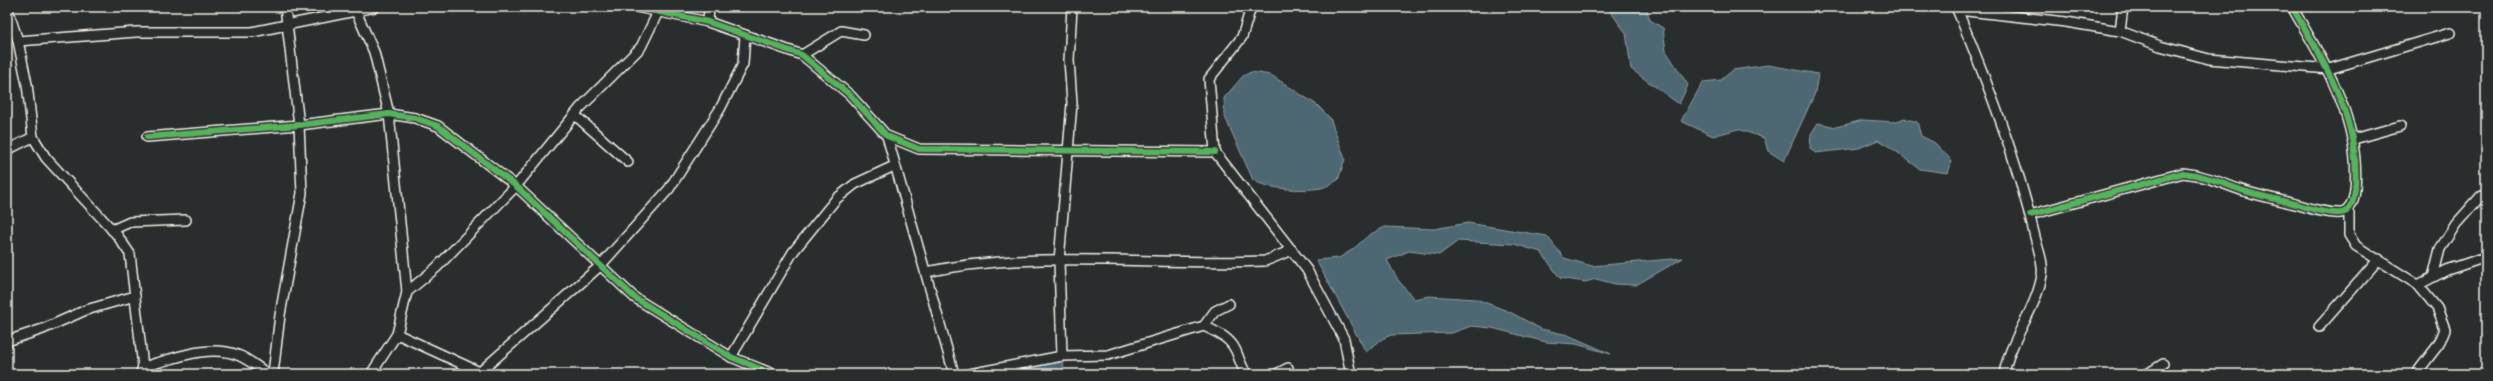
<svg xmlns="http://www.w3.org/2000/svg" width="2493" height="381" font-family="'Comic Neue',sans-serif">
<style>
.water{fill:#4d6772;stroke:#909ea1}
.lines{fill:none;stroke-linecap:round;stroke-linejoin:round}
.minor-casing{stroke:#f4f1e8;stroke-width:12}
.minor{stroke:#2a2d2e;stroke-width:9}
.cycleway-casing{stroke:#2a2d2e;stroke-width:8}
.cycleway{stroke:#56b35d;stroke-width:6}
</style>
<rect width="100%" height="100%" fill="#2a2d2e"/>
<filter id="ink" filterUnits="userSpaceOnUse"><feTurbulence type="fractalNoise" baseFrequency=".025" numOctaves="2"/><feDisplacementMap in="SourceGraphic" scale="8" xChannelSelector="R" yChannelSelector="G"/><feConvolveMatrix kernelMatrix="1 2 1 2 8 2 1 2 1" color-interpolation-filters="sRGB"/></filter>
<g filter="url(#ink)">
<g class="water">
<path d="M 1607,7 L 1646,7 L 1650,20 L 1663,28 L 1666,51 L 1688,85 L 1679,104 L 1631,69 L 1626,33 Z"/>
<path d="M 1768,65 L 1818,74 L 1815,93 L 1784,161 L 1768,151 L 1764,138 L 1738,129 L 1713,136 L 1681,121 L 1703,82 L 1721,80 L 1733,70 Z"/>
<path d="M 1251,72 L 1271,75 L 1317,105 L 1330,118 L 1345,159 L 1338,180 C 1333,182 1327,187 1321,188 C 1304,191 1268,190 1253,180 L 1225,117 L 1224,98 L 1243,76 Z"/>
<path d="M 1904,118 L 1917,122 L 1921,136 L 1935,143 L 1952,161 L 1948,173 L 1920,169 L 1890,147 L 1878,140 L 1859,148 L 1815,153 L 1810,148 L 1811,134 L 1818,123 L 1836,127 L 1863,120 L 1896,122 Z"/>
<path d="M 1468,223 L 1547,236 L 1564,258 L 1592,266 L 1683,258 L 1636,285 L 1615,284 L 1596,279 L 1585,282 L 1560,278 L 1541,252 L 1514,244 L 1458,241 L 1439,255 L 1409,251 L 1387,260 L 1398,280 L 1414,299 L 1429,296 L 1476,299 L 1510,312 L 1541,329 L 1568,335 L 1611,354 L 1576,344 L 1546,342 L 1492,328 L 1471,326 L 1452,333 L 1391,335 L 1382,339 L 1366,352 L 1316,260 L 1339,258 L 1352,250 L 1369,235 L 1385,227 L 1434,229 Z"/>
<path d="M 1064,359 L 1063,374 L 1001,374 Z"/>
</g>
<g class="lines">
<defs>
<g id="minor">
<path d="M 7,7 L 18,41 L 27,84 L 33,137 L 46,158 L 117,235 L 130,254 L 143,367 L 140,374"/>
<path d="M 354,7 L 374,52 L 389,114 L 407,292 L 397,334 L 371,374"/>
<path d="M 636,7 L 708,22 L 802,55 L 850,95 L 887,136 L 919,149 L 1215,152"/>
<path d="M 1251,7 L 1242,37 L 1209,79 L 1215,152 L 1307,270 L 1344,339 L 1350,370 L 1349,374"/>
<path d="M 1956,7 C 1987,81 2017,159 2035,237 C 2038,249 2044,263 2042,275 C 2036,311 2010,339 2004,374"/>
<path d="M 1958,10 L 2066,22 L 2120,31 L 2160,46 L 2209,59 L 2329,69 L 2450,33"/>
<path d="M 708,22 L 709,7"/>
<path d="M 2120,31 L 2123,7"/>
<path d="M 18,41 L 136,32 L 252,32 L 375,7"/>
<path d="M 802,55 L 841,31 L 864,35"/>
<path d="M 575,115 L 628,162"/>
<path d="M 887,136 L 954,374"/>
<path d="M 147,137 L 299,125 L 389,114 L 415,118 L 438,126 L 516,186 L 635,298 L 731,357 L 773,374"/>
<path d="M 2354,139 L 2400,126"/>
<path d="M 7,150 L 33,137"/>
<path d="M 2349,208 L 2349,235 L 2356,246 L 2418,285 L 2437,308 L 2445,329 L 2439,344 L 2419,370 L 2419,374"/>
<path d="M 2030,215 L 2183,173 C 2204,175 2221,183 2241,190 C 2260,196 2280,200 2299,205 C 2312,209 2327,214 2341,213 C 2352,212 2354,198 2355,189 C 2361,121 2325,64 2292,7"/>
<path d="M 112,230 L 130,222 L 186,220"/>
<path d="M 926,272 C 1037,249 1152,266 1265,261 L 1292,250"/>
<path d="M 2433,277 L 2440,249 L 2456,224 L 2481,196"/>
<path d="M 2418,285 L 2447,270 L 2486,257"/>
<path d="M 407,292 L 436,268 L 516,186 L 580,108 L 641,47 L 658,12"/>
<path d="M 1204,326 L 1215,311 L 1229,304"/>
<path d="M 2319,327 L 2379,259"/>
<path d="M 397,334 L 484,374"/>
<path d="M 7,341 L 43,329 L 86,310 L 135,296"/>
<path d="M 1062,356 L 1059,261 L 1072,103 L 1069,60 L 1072,7"/>
<path d="M 731,357 L 793,252 L 836,199 L 855,184 L 894,166"/>
<path d="M 143,367 C 173,359 209,343 240,356 C 249,360 259,368 268,374"/>
<path d="M 480,372 L 600,266 L 669,189 L 720,109 L 743,64 L 745,35"/>
<path d="M 273,374 L 280,315 L 302,193 L 299,125 L 285,7"/>
<path d="M 969,374 L 1062,356 L 1108,355 L 1204,326 C 1216,332 1230,337 1236,351 C 1240,360 1241,367 1247,374"/>
<path d="M 1276,374 L 1288,368"/>
<path d="M 2147,374 L 2163,364"/>
</g>
</defs>
<use href="#minor" class="minor-casing"/>
<use href="#minor" class="minor"/>
<defs>
<g id="cycleway">
<path d="M 636,7 L 708,22 L 802,55 L 850,95 L 887,136 L 919,149 L 1215,152"/>
<path d="M 147,137 L 299,125 L 389,114 L 415,118 L 438,126 L 516,186 L 635,298 L 731,357 L 773,374"/>
<path d="M 2030,215 L 2183,173 C 2204,175 2221,183 2241,190 C 2260,196 2280,200 2299,205 C 2312,209 2327,214 2341,213 C 2352,212 2354,198 2355,189 C 2361,121 2325,64 2292,7"/>
</g>
</defs>
<use href="#cycleway" class="cycleway-casing"/>
<use href="#cycleway" class="cycleway"/>
</g>
</g>
<rect width="2493" height="381" fill="none" stroke="#2a2d2e" stroke-width="24"/>
<rect x="12" y="12" width="2469" height="357" fill="none" stroke="#f4f1e8" stroke-width="1.5" filter="url(#ink)"/>
</svg>
